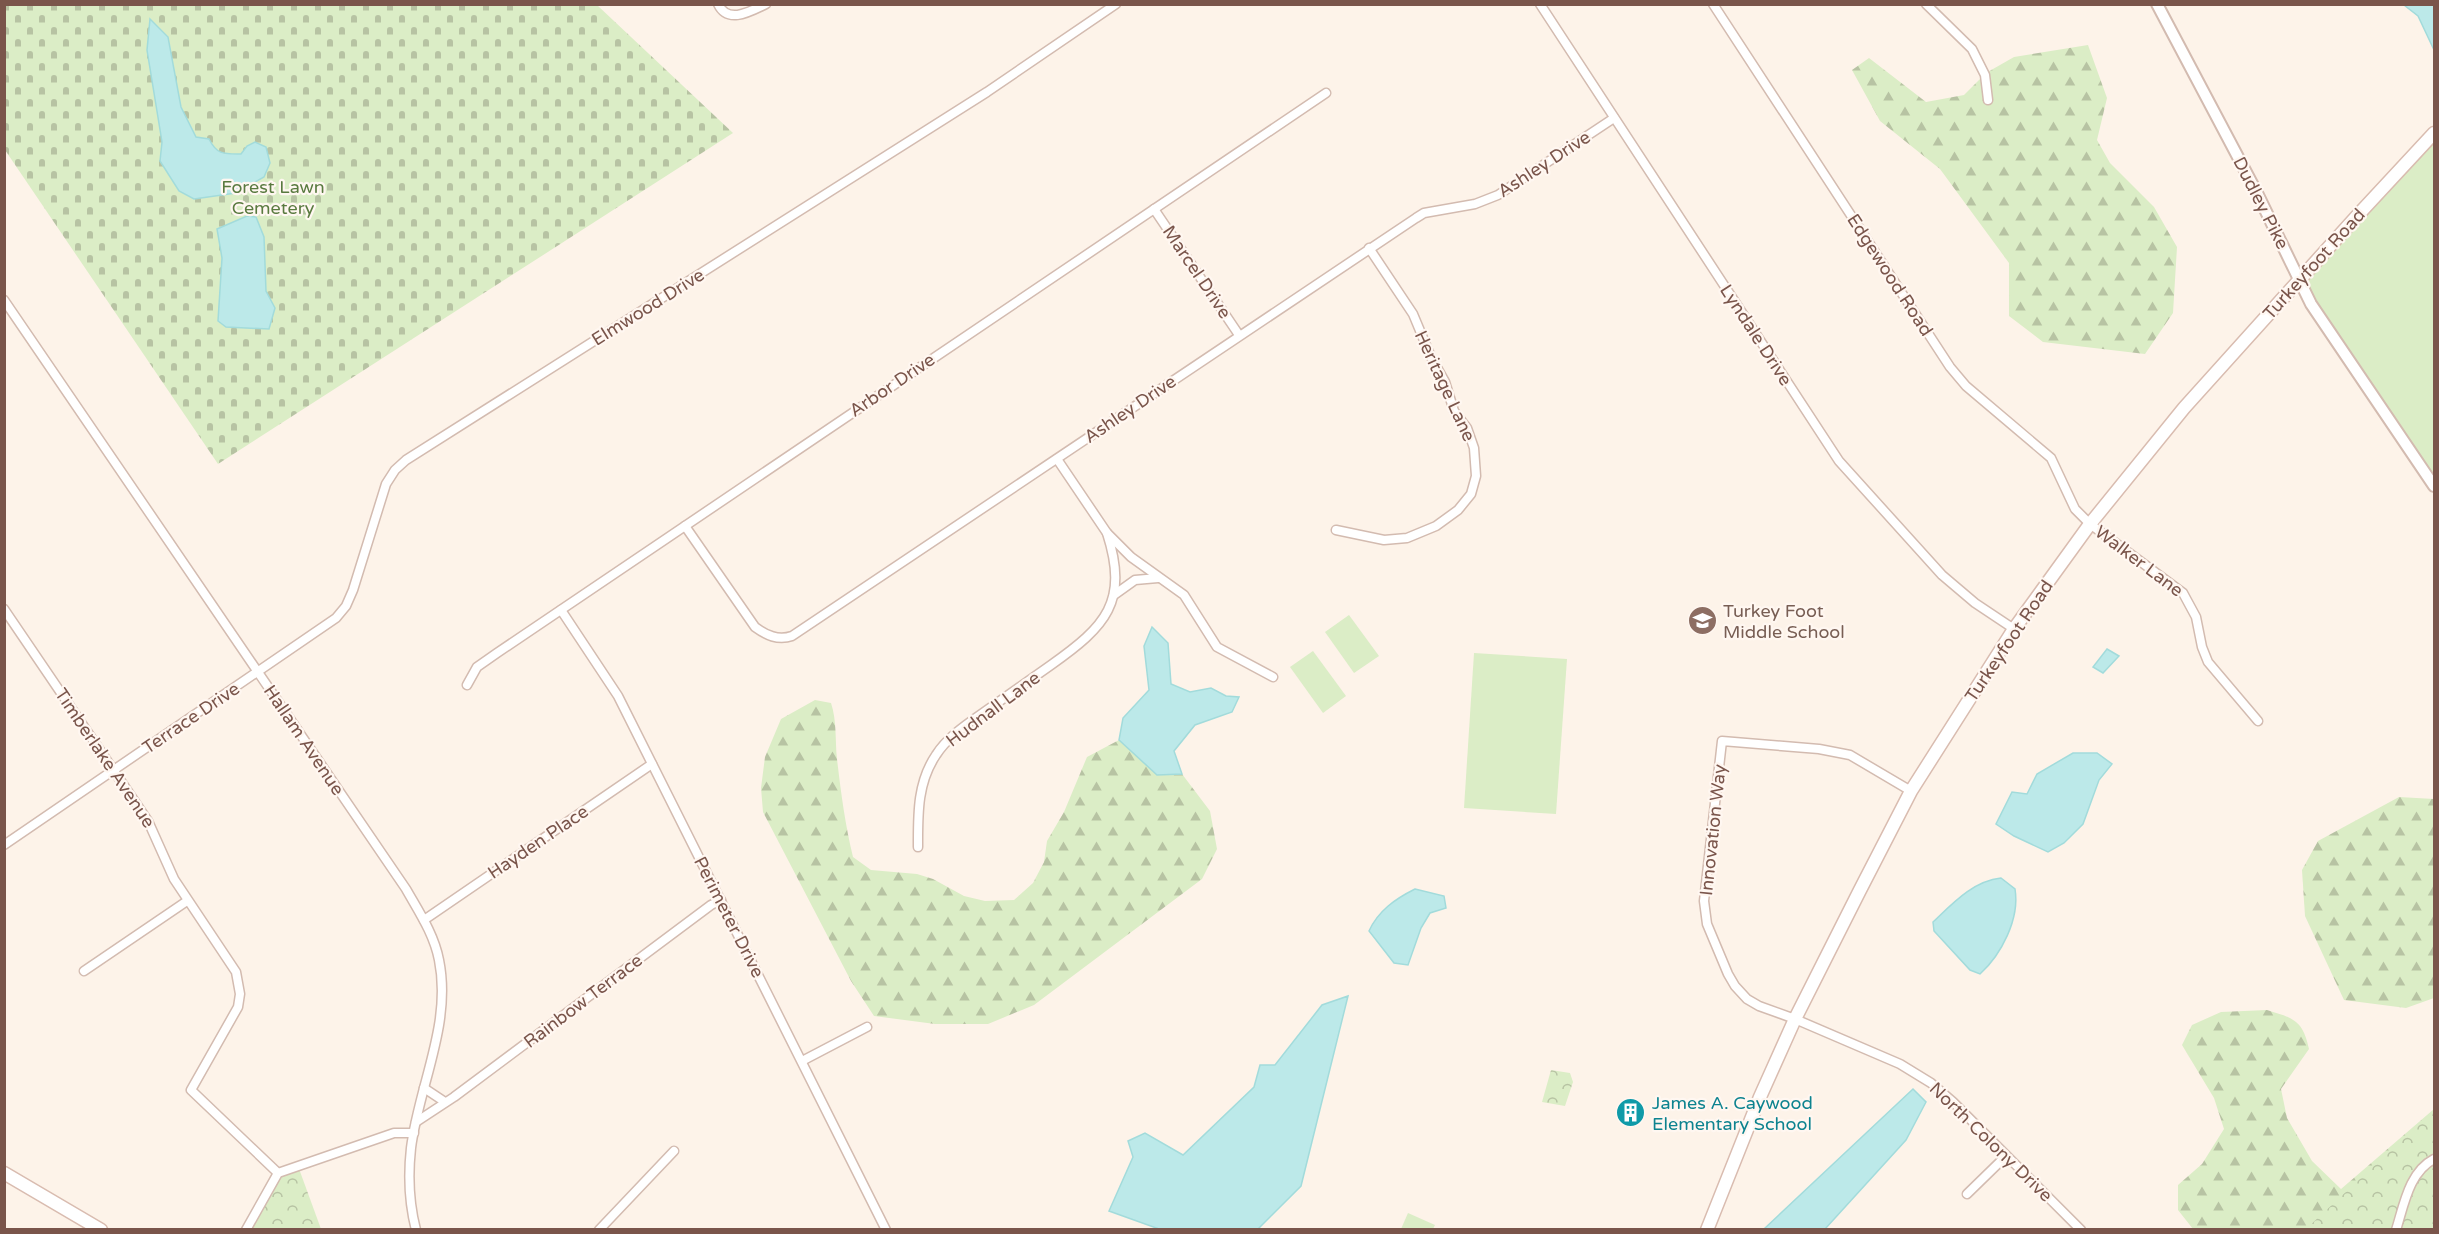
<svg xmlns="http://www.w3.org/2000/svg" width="2439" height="1234" font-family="'Varela Round',sans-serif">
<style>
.grass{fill:#dbedc6}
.forest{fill:url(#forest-firs)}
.cemetery{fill:url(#cemetery-stones)}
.park{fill:url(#park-crowns)}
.water{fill:#bce9e9;stroke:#a2dbdb;stroke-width:1.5}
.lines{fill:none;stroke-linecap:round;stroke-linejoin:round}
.minor-casing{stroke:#d3bbb0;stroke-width:11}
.tertiary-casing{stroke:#d3bbb0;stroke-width:14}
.secondary-casing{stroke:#d9bcb0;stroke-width:15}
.minor{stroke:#fff;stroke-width:8}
.tertiary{stroke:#fff;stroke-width:10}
.secondary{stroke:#fff;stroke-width:12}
.labels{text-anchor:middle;stroke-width:4.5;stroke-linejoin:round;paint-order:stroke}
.street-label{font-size:18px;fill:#7a554b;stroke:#fff7f1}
.park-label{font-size:18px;fill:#597a3f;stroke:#fff7f1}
.education-label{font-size:18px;fill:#785e54;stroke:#fff7f1;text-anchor:start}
.culture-label{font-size:18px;fill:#0d838f;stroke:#fff7f1;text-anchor:start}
</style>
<defs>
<pattern id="forest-firs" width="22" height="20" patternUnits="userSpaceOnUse" patternTransform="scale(1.5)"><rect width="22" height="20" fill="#dbedc6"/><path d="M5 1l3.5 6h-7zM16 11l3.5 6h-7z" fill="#b7c3a3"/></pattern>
<pattern id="cemetery-stones" width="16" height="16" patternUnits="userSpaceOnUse" patternTransform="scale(1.5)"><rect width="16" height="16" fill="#dbedc6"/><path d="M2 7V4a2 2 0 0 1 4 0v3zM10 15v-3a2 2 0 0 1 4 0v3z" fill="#b7c3a3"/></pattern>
<pattern id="park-crowns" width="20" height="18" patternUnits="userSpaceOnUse" patternTransform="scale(1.5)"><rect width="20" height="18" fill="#dbedc6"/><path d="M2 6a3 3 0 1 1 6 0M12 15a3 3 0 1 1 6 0" fill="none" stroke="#b7c3a3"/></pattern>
</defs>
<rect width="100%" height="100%" fill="#fdf3e9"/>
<g class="grass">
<path d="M 2434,133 L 2434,486 L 2301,280 Z"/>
<path d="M 1349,615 L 1379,656 L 1354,673 L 1325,632 Z"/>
<path d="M 1313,651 L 1346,696 L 1323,713 L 1290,667 Z"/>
<path d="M 1474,653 L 1567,659 L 1556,814 L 1464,808 Z"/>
<path d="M 1408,1213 L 1435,1225 L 1433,1229 L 1401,1229 Z"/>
</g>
<g class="forest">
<path d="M 2088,45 L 2107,98 L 2097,140 L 2110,163 L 2154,207 L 2177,247 L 2173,313 L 2145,354 L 2043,342 L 2009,316 L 2009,263 L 1940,169 L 1880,121 L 1852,70 L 1869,58 L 1926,102 L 1964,95 L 1986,73 L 2014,57 Z"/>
<path d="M 815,700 L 831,703 C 837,721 835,740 837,759 C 841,793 845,824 853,857 L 871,870 L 917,874 L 933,879 L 964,896 L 985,901 L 1014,900 L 1033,883 L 1044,862 L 1047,841 L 1064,812 L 1087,757 L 1119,740 L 1157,775 L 1182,774 L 1210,811 L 1217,849 L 1202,879 L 1034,1005 L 988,1024 L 935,1024 L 874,1016 L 851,981 L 763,812 L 761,788 L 765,757 L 781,719 Z"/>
<path d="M 2399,797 L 2434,799 L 2434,998 L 2406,1008 L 2344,1000 L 2305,916 L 2302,870 L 2318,841 Z"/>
<path d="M 2267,1010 C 2293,1018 2303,1020 2309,1049 L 2281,1089 L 2287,1118 L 2312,1161 L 2341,1189 L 2434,1109 L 2434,1149 L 2369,1229 L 2193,1229 L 2178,1210 L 2178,1185 L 2202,1164 L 2224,1129 L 2214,1098 L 2182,1045 L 2192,1025 L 2221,1012 Z"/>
</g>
<path class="cemetery" d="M 4,5 L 597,5 L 733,133 L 218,464 L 5,150 Z"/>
<g class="park">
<path d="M 1551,1070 L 1570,1073 L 1573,1082 L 1565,1106 L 1542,1102 Z"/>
<path d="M 2434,1110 L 2434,1229 L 2306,1229 Z"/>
<path d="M 298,1166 L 321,1229 L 246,1230 L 278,1173 Z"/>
</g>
<g class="water">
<path d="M 2404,5 L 2434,5 L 2434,50 L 2418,16 Z"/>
<path d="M 150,19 L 168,37 L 181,107 L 196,137 L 209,139 C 217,155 224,154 241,154 L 247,146 L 255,142 L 266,147 L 270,163 L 264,177 L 236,193 L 194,199 L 179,191 L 160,161 L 162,142 L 147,50 Z"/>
<path d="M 247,216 L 256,217 L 264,237 L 266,291 L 275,308 L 269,329 L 226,327 L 218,321 L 222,258 L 217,229 Z"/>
<path d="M 1152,627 L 1168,643 L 1171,684 L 1190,692 L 1211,688 L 1226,696 L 1239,697 L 1232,712 L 1195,725 L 1174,751 L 1182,774 L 1157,775 L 1119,740 L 1123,718 L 1149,690 L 1144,646 Z"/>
<path d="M 2107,649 L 2119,656 L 2103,673 L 2093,667 Z"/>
<path d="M 2073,753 L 2097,753 L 2112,764 L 2099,780 L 2083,824 L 2064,843 L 2048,852 L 2014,836 L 1996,824 L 2012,792 L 2027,794 L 2037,774 Z"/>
<path d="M 2001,878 L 2015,889 C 2020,919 2001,955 1980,974 L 1970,970 L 1934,931 L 1933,922 C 1953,903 1973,881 2001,878 Z"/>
<path d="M 1415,889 L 1444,896 L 1446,908 L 1430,913 L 1421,928 L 1408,965 L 1394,963 L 1369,931 C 1378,911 1395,899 1415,889 Z"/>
<path d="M 1348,996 L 1301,1186 L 1258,1229 L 1159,1229 L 1109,1211 L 1133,1157 L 1128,1141 L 1145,1133 L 1183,1155 L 1254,1087 L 1260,1065 L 1275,1065 L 1322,1005 Z"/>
<path d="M 1913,1089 L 1926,1102 L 1906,1140 L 1825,1229 L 1764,1229 Z"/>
</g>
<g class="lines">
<defs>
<g id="minor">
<path d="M 718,4 C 728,25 751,11 766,4"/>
<path d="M 1540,4 L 1839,461 L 1942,575 L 1975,603 L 2014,629"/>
<path d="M 1713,4 L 1950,367 L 1966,386 L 2051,458 L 2075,509 L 2090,524 L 2183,593 L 2196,617 L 2202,647 L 2208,662 L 2258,721"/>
<path d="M 1926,4 L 1972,49 L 1985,75 L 1988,100"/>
<path d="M 1154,209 L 1239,335"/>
<path d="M 4,300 L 406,889 C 419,912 434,934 439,960 C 452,1024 419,1085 411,1148 C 408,1175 409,1203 416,1230"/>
<path d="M 1057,459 L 1107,533 L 1131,557 L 1184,595 L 1217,647 L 1273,677"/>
<path d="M 685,526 L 755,627 C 766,635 778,641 792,636 L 1416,218 L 1424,213 L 1475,204 L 1498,195 L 1614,118"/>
<path d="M 1336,530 L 1384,540 L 1407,538 L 1436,526 L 1458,510 L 1471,494 L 1476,476 L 1474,448 L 1467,428 L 1454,411 L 1445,382 L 1431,357 L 1413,314 L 1369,248"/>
<path d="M 1114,595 L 1135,580 L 1158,578"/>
<path d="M 4,609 L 148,821 L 174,879 L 236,972 L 240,994 L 238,1007 L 191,1090 L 278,1173"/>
<path d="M 561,610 L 618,696 L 886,1230"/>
<path d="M 467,685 L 477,667 L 497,653 L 1326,93"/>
<path d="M 1911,791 L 1850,755 L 1819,749 L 1722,741 L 1704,901 L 1707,924 L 1728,974 L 1735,986 L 1747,999 L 1759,1006 L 1795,1019 L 1900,1064 L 1931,1083 L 1953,1102 L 2081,1230"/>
<path d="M 4,845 L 336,618 L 346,606 L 353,590 L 386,484 L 395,470 L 406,460 L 987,92 L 1116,4"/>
<path d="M 918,847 C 918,815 917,783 936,755 C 946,739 964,726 980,715 C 1004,698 1027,682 1051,665 C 1106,626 1129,602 1107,533"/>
<path d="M 424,920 L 652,764"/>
<path d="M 84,971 L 187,901"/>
<path d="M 802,1061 L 867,1027"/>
<path d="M 424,1088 L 445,1102"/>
<path d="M 416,1122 L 454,1097 L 711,905 L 721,900"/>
<path d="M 1967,1194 L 2006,1156"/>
<path d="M 246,1230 L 278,1173 L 394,1133 L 414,1133"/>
<path d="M 599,1230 L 674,1151"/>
<path d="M 2396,1230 C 2404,1205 2409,1172 2434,1159"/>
</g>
<path id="tertiary" d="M 2157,4 L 2257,193 L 2311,304 L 2434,486"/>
<g id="secondary">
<path d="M 4,1173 L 101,1230"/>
<path d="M 1707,1230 L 1760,1097 L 1795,1019 L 1859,892 L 1911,791 L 2014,629 L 2090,524 L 2184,408 L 2357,216 L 2434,133"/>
</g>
</defs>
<use href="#minor" class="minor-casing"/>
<use href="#tertiary" class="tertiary-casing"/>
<use href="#secondary" class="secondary-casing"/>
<use href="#minor" class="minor"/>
<use href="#tertiary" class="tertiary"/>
<use href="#secondary" class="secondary"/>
</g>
<defs>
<symbol id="school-disc" viewBox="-11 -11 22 22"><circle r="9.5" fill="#8d6e63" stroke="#fff7f1"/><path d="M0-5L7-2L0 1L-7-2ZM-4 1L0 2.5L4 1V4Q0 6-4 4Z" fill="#fff"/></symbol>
<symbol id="building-disc" viewBox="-11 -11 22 22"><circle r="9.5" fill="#0f9aa8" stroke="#fff7f1"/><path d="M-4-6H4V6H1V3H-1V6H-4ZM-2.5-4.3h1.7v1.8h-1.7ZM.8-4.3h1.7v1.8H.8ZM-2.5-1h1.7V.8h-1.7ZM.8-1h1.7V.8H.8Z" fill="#fff"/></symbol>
</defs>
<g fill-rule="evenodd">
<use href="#school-disc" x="1686" y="604" width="33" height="33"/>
<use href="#building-disc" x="1614" y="1096" width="33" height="33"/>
</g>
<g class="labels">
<g class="street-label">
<text transform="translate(1544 164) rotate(-33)" y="6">Ashley Drive</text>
<text transform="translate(2261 203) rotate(63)" y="6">Dudley Pike</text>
<text transform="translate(2314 264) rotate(-48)" y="6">Turkeyfoot Road</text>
<text transform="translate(1197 272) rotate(56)" y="6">Marcel Drive</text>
<text transform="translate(1890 275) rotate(57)" y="6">Edgewood Road</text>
<text transform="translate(648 307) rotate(-32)" y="6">Elmwood Drive</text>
<text transform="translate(1756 335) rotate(57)" y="6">Lyndale Drive</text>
<text transform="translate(892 385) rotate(-34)" y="6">Arbor Drive</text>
<text transform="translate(1445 386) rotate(65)" y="6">Heritage Lane</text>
<text transform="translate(1130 409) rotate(-34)" y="6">Ashley Drive</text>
<text transform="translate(2139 561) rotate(37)" y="6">Walker Lane</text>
<text transform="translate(2009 641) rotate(-56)" y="6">Turkeyfoot Road</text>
<text transform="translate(993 709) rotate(-37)" y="6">Hudnall Lane</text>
<text transform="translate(191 718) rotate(-34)" y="6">Terrace Drive</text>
<text transform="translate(304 740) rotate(56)" y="6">Hallam Avenue</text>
<text transform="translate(105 758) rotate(56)" y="6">Timberlake Avenue</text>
<text transform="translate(1713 830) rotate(-84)" y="6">Innovation Way</text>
<text transform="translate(538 842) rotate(-34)" y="6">Hayden Place</text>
<text transform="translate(729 917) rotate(63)" y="6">Perimeter Drive</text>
<text transform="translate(583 1001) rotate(-37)" y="6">Rainbow Terrace</text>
<text transform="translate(1991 1142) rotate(44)" y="6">North Colony Drive</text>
</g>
<g class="park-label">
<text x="273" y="193">Forest Lawn<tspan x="273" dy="21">Cemetery</tspan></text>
</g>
<g class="education-label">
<text x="1723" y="617">Turkey Foot<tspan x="1723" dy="21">Middle School</tspan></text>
</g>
<g class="culture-label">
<text x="1652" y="1109">James A. Caywood<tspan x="1652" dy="21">Elementary School</tspan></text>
</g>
</g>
<rect width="2439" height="1234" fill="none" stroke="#7a554b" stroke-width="12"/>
</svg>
